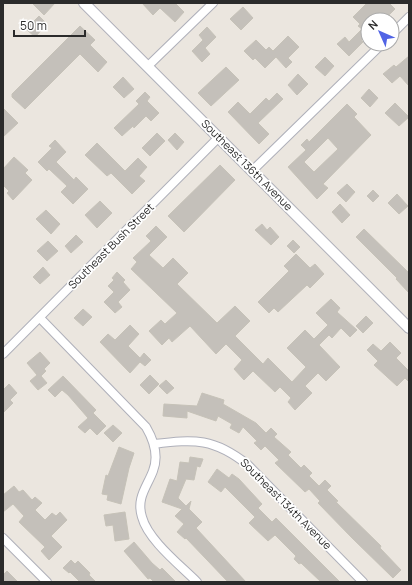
<svg xmlns="http://www.w3.org/2000/svg" width="412" height="585" font-family="Manrope,sans-serif">
<style>
.building{fill:#c4c0ba;stroke:#c6c2b8;fill-rule:evenodd}
.lines{fill:none;stroke-linecap:round;stroke-linejoin:round}
.minor-casing{stroke:#afb0ba;stroke-width:10}
.tertiary-casing{stroke:#afb0ba;stroke-width:12}
.minor{stroke:#fff;stroke-width:8}
.tertiary{stroke:#fff;stroke-width:10}
.labels{text-anchor:middle;stroke-width:3.5;stroke-linejoin:round;paint-order:stroke}
.street-label{font-size:11px;fill:#2b2b2b;stroke:#fff}
</style>
<rect width="100%" height="100%" fill="#ebe6df"/>
<g class="building">
<path d="M 32,3 L 55,3 L 44,15 Z"/>
<path d="M 142,3 L 175,3 L 184,12 L 175,22 L 160,8 L 153,15 Z"/>
<path d="M 367,3 L 389,3 L 395,9 L 384,20 L 368,20 L 368,36 L 361,40 L 363,42 L 349,56 L 337,44 L 345,37 L 349,42 L 362,29 L 358,26 L 360,24 L 353,17 Z"/>
<path d="M 243,7 L 253,18 L 241,30 L 230,19 Z"/>
<path d="M 39,16 L 47,24 L 35,37 L 26,29 Z"/>
<path d="M 80,26 L 95,40 L 90,45 L 107,62 L 98,72 L 80,54 L 25,109 L 12,97 L 12,94 Z"/>
<path d="M 207,27 L 216,37 L 205,48 L 210,54 L 202,62 L 192,51 L 203,40 L 199,35 Z"/>
<path d="M 288,36 L 299,47 L 288,58 L 292,62 L 286,68 L 276,57 L 265,68 L 255,58 L 253,60 L 244,51 L 256,40 L 266,50 L 269,47 L 273,51 Z"/>
<path d="M 409,56 L 409,86 L 400,76 L 392,83 L 383,74 L 394,65 L 396,67 Z"/>
<path d="M 325,57 L 334,66 L 325,76 L 315,67 Z"/>
<path d="M 226,67 L 239,80 L 211,106 L 198,93 Z"/>
<path d="M 298,74 L 308,84 L 297,95 L 288,85 Z"/>
<path d="M 123,77 L 134,89 L 124,98 L 113,87 Z"/>
<path d="M 369,89 L 378,98 L 370,107 L 361,98 Z"/>
<path d="M 145,92 L 150,97 L 147,101 L 159,113 L 151,121 L 146,116 L 134,128 L 133,126 L 122,136 L 114,128 L 139,104 L 136,101 Z"/>
<path d="M 277,93 L 283,99 L 258,123 L 269,134 L 259,144 L 228,112 L 238,102 L 250,114 L 266,98 L 269,101 Z"/>
<path d="M 395,103 L 409,117 L 399,126 L 385,113 Z"/>
<path d="M 347,104 L 357,114 L 354,117 L 371,135 L 323,184 L 328,188 L 317,199 L 288,167 L 306,150 L 301,145 L 307,139 L 309,142 ZM 328,138 L 338,149 L 314,172 L 304,162 Z"/>
<path d="M 3,108 L 18,123 L 3,137 Z"/>
<path d="M 157,133 L 165,141 L 150,156 L 142,148 Z"/>
<path d="M 175,133 L 184,142 L 177,150 L 168,140 Z"/>
<path d="M 55,140 L 66,152 L 56,162 L 74,180 L 76,177 L 88,189 L 73,204 L 61,192 L 67,186 L 49,169 L 47,171 L 38,162 L 52,148 L 49,146 Z"/>
<path d="M 97,143 L 125,171 L 138,158 L 147,167 L 139,176 L 145,181 L 132,194 L 111,173 L 107,176 L 85,155 Z"/>
<path d="M 14,157 L 28,170 L 25,173 L 32,180 L 13,200 L 7,193 L 9,191 L 3,185 L 3,169 Z"/>
<path d="M 220,165 L 235,180 L 184,232 L 168,216 Z"/>
<path d="M 347,184 L 355,192 L 346,202 L 337,193 Z"/>
<path d="M 373,190 L 379,196 L 373,202 L 367,196 Z"/>
<path d="M 397,194 L 408,206 L 399,214 L 388,203 Z"/>
<path d="M 100,201 L 112,213 L 97,228 L 85,215 Z"/>
<path d="M 340,204 L 350,215 L 342,223 L 332,212 Z"/>
<path d="M 46,210 L 60,224 L 51,234 L 36,219 Z"/>
<path d="M 262,224 L 267,230 L 270,227 L 279,237 L 271,245 L 255,230 Z"/>
<path d="M 156,226 L 167,237 L 149,255 L 163,268 L 173,258 L 188,273 L 177,284 L 217,323 L 235,306 L 250,321 L 235,336 L 263,364 L 268,358 L 292,382 L 306,367 L 287,348 L 305,330 L 314,339 L 328,325 L 316,313 L 331,299 L 340,308 L 337,312 L 357,330 L 350,337 L 341,328 L 332,338 L 329,335 L 319,345 L 340,367 L 326,381 L 318,373 L 305,386 L 312,393 L 295,410 L 288,402 L 291,398 L 280,387 L 275,392 L 253,371 L 244,380 L 234,369 L 242,360 L 226,344 L 216,354 L 190,326 L 172,342 L 169,338 L 162,345 L 149,331 L 161,320 L 165,324 L 177,313 L 131,269 L 137,262 L 133,258 L 151,241 L 146,236 Z"/>
<path d="M 364,229 L 409,273 L 409,293 L 396,279 L 397,278 L 356,237 Z"/>
<path d="M 76,235 L 83,242 L 71,253 L 65,246 Z"/>
<path d="M 293,240 L 300,247 L 294,253 L 287,246 Z"/>
<path d="M 48,241 L 58,251 L 47,261 L 37,251 Z"/>
<path d="M 296,254 L 310,268 L 315,264 L 324,274 L 310,288 L 307,285 L 278,312 L 274,308 L 269,313 L 258,302 L 289,271 L 284,266 Z"/>
<path d="M 43,267 L 50,275 L 40,284 L 33,277 Z"/>
<path d="M 117,272 L 125,280 L 123,282 L 130,290 L 118,302 L 122,307 L 115,313 L 104,302 L 114,292 L 108,286 L 114,280 L 112,278 Z"/>
<path d="M 83,309 L 92,317 L 83,326 L 74,318 Z"/>
<path d="M 366,316 L 373,323 L 363,333 L 356,326 Z"/>
<path d="M 130,325 L 139,334 L 128,346 L 140,358 L 144,353 L 151,360 L 145,366 L 140,362 L 130,373 L 100,342 L 108,334 L 115,340 Z"/>
<path d="M 390,342 L 401,353 L 396,358 L 409,371 L 409,382 L 405,378 L 397,386 L 374,365 L 378,361 L 367,350 L 373,344 L 381,351 Z"/>
<path d="M 40,352 L 50,363 L 44,369 L 46,371 L 41,376 L 47,383 L 38,390 L 30,381 L 37,375 L 27,363 Z"/>
<path d="M 150,375 L 159,384 L 149,394 L 140,385 Z"/>
<path d="M 63,376 L 96,410 L 93,413 L 106,426 L 97,435 L 90,428 L 85,433 L 78,427 L 88,418 L 68,395 L 62,390 L 55,397 L 48,390 Z"/>
<path d="M 166,380 L 174,388 L 167,394 L 159,386 Z"/>
<path d="M 9,384 L 17,393 L 10,400 L 13,403 L 3,413 L 3,390 Z"/>
<path d="M 202,393 L 224,400 L 223,404 L 256,423 L 266,433 L 271,428 L 277,434 L 274,437 L 291,452 L 288,455 L 301,468 L 304,465 L 312,473 L 309,476 L 319,486 L 325,480 L 331,486 L 327,490 L 338,501 L 336,502 L 381,546 L 380,548 L 401,570 L 393,578 L 352,538 L 318,503 L 320,501 L 309,489 L 305,492 L 275,463 L 279,460 L 265,446 L 261,450 L 254,443 L 257,441 L 243,427 L 239,433 L 230,428 L 232,424 L 218,416 L 216,421 L 187,411 L 187,418 L 163,416 L 164,404 L 197,406 Z"/>
<path d="M 113,425 L 122,433 L 113,442 L 104,433 Z"/>
<path d="M 119,447 L 134,453 L 129,468 L 121,504 L 107,500 L 108,495 L 102,494 L 106,475 L 108,476 Z"/>
<path d="M 190,457 L 203,459 L 200,467 L 197,466 L 194,480 L 186,479 L 178,498 L 186,506 L 191,501 L 189,509 L 202,522 L 196,528 L 246,582 L 228,582 L 186,538 L 185,539 L 177,532 L 184,524 L 175,516 L 182,509 L 162,502 L 170,479 L 177,481 L 180,462 L 189,463 Z"/>
<path d="M 217,469 L 229,478 L 232,474 L 239,479 L 262,504 L 258,508 L 272,522 L 276,518 L 340,582 L 321,582 L 301,563 L 299,564 L 294,559 L 296,556 L 275,535 L 268,541 L 249,523 L 255,517 L 225,487 L 221,492 L 208,482 Z"/>
<path d="M 14,486 L 19,492 L 23,490 L 32,500 L 35,497 L 42,503 L 35,510 L 45,520 L 52,513 L 56,516 L 60,512 L 67,520 L 51,536 L 62,547 L 49,560 L 41,551 L 45,547 L 19,522 L 24,516 L 13,504 L 3,512 L 3,495 Z"/>
<path d="M 125,512 L 129,539 L 115,541 L 113,525 L 106,526 L 104,515 Z"/>
<path d="M 134,542 L 152,563 L 160,570 L 162,568 L 176,582 L 154,582 L 150,578 L 148,579 L 124,551 Z"/>
<path d="M 71,560 L 75,564 L 78,561 L 90,573 L 89,575 L 96,582 L 80,582 L 70,572 L 69,573 L 63,568 Z"/>
<path d="M 7,571 L 18,582 L 3,582 L 3,575 Z"/>
</g>
<g class="lines">
<defs>
<g id="minor">
<path d="M 392,34 L 409,17"/>
<path d="M 148,66 L 213,3"/>
<path d="M 252,171 L 382,44"/>
<path d="M 40,318 L 146,427 C 153,439 159,456 153,471 C 147,487 136,498 142,517 C 148,540 180,565 197,582"/>
<path d="M 3,354 L 219,137"/>
<path d="M 154,444 C 195,439 214,438 248,465 L 363,582"/>
<path d="M 3,538 L 47,582"/>
</g>
<path id="tertiary" d="M 84,3 L 409,328"/>
</defs>
<use href="#minor" class="minor-casing"/>
<use href="#tertiary" class="tertiary-casing"/>
<use href="#minor" class="minor"/>
<use href="#tertiary" class="tertiary"/>
</g>
<g class="labels">
<g class="street-label">
<text transform="translate(247 165) rotate(45)" y="4">Southeast 136th Avenue</text>
<text transform="translate(111 246) rotate(-45)" y="4">Southeast Bush Street</text>
<text transform="translate(286 504) rotate(45)" y="4">Southeast 134th Avenue</text>
</g>
</g>
<rect width="412" height="585" fill="none" stroke="#2b2b2b" stroke-width="8"/>
<g transform="translate(380 32) rotate(315)"><circle r="19" fill="#ffffff" stroke="#aaaaaa"/>
<path d="M0-3L7 15L0 10L-7 15Z" fill="#5164e5"/>
<text y="-6" font-size="11" font-weight="bold" text-anchor="middle" fill="#2b2b2b">N</text>
</g>
<path d="M14 30v6h71v-6" fill="none" stroke="#2b2b2b" stroke-width="2"/>
<text x="20" y="30" font-size="12" fill="#2b2b2b" stroke="#ffffff" stroke-width="3" paint-order="stroke">50 m</text>
</svg>
